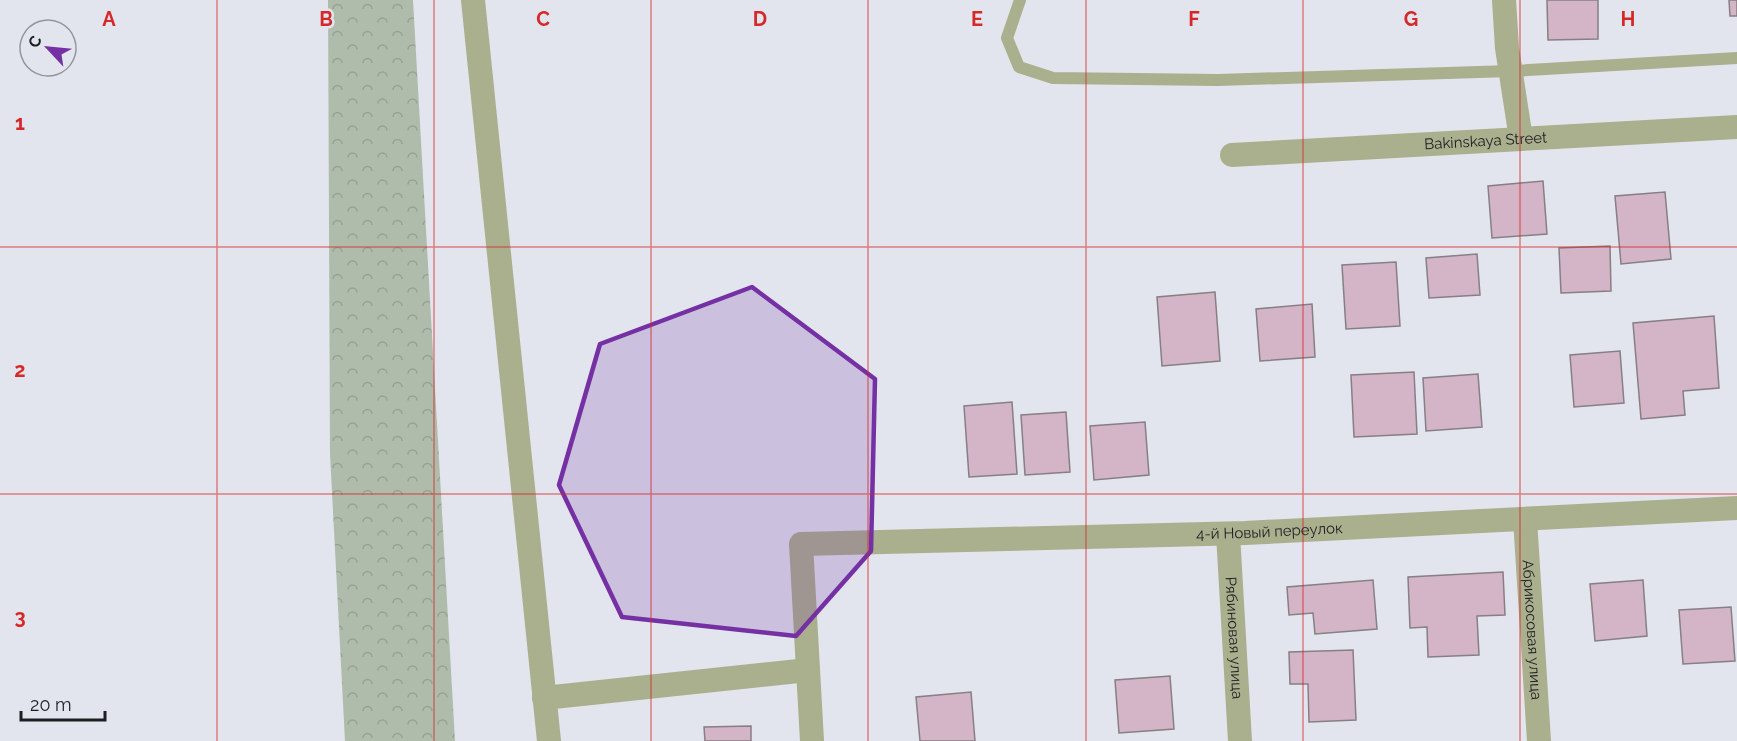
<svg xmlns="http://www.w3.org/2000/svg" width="1737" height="741" font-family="Raleway,sans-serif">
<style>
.forest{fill:url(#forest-crowns)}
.building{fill:#d4b5c8;stroke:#867f83;stroke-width:1.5}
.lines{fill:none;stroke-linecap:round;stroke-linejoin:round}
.lane{stroke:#aaaf8d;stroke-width:12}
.street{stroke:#aaaf8d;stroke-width:24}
.marked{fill:#7530a4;fill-opacity:0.2;stroke:#7530a4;stroke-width:4.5;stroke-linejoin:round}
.grid{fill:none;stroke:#d62828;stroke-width:1.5;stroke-opacity:0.55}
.labels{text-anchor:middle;stroke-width:5;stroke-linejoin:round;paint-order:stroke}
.street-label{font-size:15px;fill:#1d1e21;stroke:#e2e5ed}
.grid-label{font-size:20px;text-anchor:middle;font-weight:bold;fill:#d62828;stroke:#e2e5ed;stroke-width:5;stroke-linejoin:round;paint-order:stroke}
</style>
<defs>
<pattern id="forest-crowns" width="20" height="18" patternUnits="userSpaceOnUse" patternTransform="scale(1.5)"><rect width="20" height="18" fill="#afbcab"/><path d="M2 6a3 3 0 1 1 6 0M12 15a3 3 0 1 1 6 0" fill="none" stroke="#96a193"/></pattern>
</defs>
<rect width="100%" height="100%" fill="#e2e5ed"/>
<path class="forest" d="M 328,0 L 413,0 L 455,741 L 345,741 L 330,454 Z"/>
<g class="building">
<path d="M 1547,0 L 1598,0 L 1598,39 L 1548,40 Z"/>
<path d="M 1729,0 L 1737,0 L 1737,16 L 1730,16 Z"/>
<path d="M 1543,181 L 1547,234 L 1492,238 L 1488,186 Z"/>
<path d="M 1665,192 L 1671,259 L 1621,264 L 1615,196 Z"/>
<path d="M 1610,246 L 1611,291 L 1561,293 L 1559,248 Z"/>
<path d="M 1477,254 L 1480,295 L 1429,298 L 1426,258 Z"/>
<path d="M 1396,262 L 1400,326 L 1346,329 L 1342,265 Z"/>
<path d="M 1215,292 L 1220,361 L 1162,366 L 1157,297 Z"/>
<path d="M 1312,304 L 1315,357 L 1260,361 L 1256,309 Z"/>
<path d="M 1714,316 L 1719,388 L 1683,391 L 1685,415 L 1641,419 L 1633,323 Z"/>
<path d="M 1620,351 L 1624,403 L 1574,407 L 1570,355 Z"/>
<path d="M 1414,372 L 1417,434 L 1354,437 L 1351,375 Z"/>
<path d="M 1478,374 L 1482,427 L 1426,431 L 1423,378 Z"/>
<path d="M 1012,402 L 1017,474 L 969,477 L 964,406 Z"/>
<path d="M 1066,412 L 1070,472 L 1025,475 L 1021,415 Z"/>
<path d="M 1145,422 L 1149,475 L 1094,480 L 1090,426 Z"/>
<path d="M 1503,572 L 1505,615 L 1477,616 L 1479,655 L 1428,657 L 1427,627 L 1410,628 L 1408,577 Z"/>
<path d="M 1373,580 L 1377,629 L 1315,634 L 1313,613 L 1289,615 L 1287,587 Z"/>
<path d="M 1643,580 L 1647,636 L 1595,641 L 1590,584 Z"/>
<path d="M 1731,607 L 1735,661 L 1683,664 L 1679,610 Z"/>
<path d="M 1353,650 L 1356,720 L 1309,722 L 1308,684 L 1290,684 L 1289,652 Z"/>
<path d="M 1170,676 L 1174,729 L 1119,733 L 1115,680 Z"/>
<path d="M 971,692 L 975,741 L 920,741 L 916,697 Z"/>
<path d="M 751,726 L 751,741 L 705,741 L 704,727 Z"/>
</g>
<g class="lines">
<path class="lane" d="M 1020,0 L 1007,38 L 1019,67 L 1053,78 L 1218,80 L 1511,71 L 1737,58"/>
<g class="street">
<path d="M 473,0 L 549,741"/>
<path d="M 1504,0 L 1507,48 L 1521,139"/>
<path id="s1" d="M 1232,155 L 1737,127"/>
<path id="s2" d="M 1525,519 L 1539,741"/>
<path id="s3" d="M 1228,534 L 1240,741"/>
<path d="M 544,698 L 808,670"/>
<path id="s4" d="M 812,741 L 801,544 L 1245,533 L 1737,508"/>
</g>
</g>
<path class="marked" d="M 752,287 L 875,379 L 871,551 L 796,636 L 622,617 L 559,485 L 600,344 Z"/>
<path class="grid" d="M 217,0 L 217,741M 434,0 L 434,741M 651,0 L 651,741M 868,0 L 868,741M 1086,0 L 1086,741M 1303,0 L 1303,741M 1520,0 L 1520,741M 0,247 L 1737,247M 0,494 L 1737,494"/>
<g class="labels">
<g class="street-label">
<text dy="5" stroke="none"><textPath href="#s1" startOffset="254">Bakinskaya Street</textPath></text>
<text dy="5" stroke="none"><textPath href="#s4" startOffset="666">4-й Новый переулок</textPath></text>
<text dy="5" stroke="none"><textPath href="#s2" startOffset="111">Абрикосовая улица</textPath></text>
<text dy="5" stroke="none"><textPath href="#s3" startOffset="104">Рябиновая улица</textPath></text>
</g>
</g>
<g class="grid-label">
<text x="109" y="26">A</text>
<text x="326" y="26">B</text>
<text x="543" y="26">C</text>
<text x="760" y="26">D</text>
<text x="977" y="26">E</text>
<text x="1194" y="26">F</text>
<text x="1411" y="26">G</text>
<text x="1628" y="26">H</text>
<text x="20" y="130">1</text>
<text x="20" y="377">2</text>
<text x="20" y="624">3</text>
</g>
<g transform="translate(48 48) rotate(296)"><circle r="28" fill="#e2e5ed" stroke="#93959b" stroke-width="1.5"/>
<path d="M0-4.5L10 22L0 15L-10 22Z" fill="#7530a4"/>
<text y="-9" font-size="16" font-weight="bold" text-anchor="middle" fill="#1d1e21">С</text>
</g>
<path d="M21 711v9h84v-9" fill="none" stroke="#1d1e21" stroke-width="3"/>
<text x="30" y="711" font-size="18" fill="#1d1e21" stroke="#e2e5ed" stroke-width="4.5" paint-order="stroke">20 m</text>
</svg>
